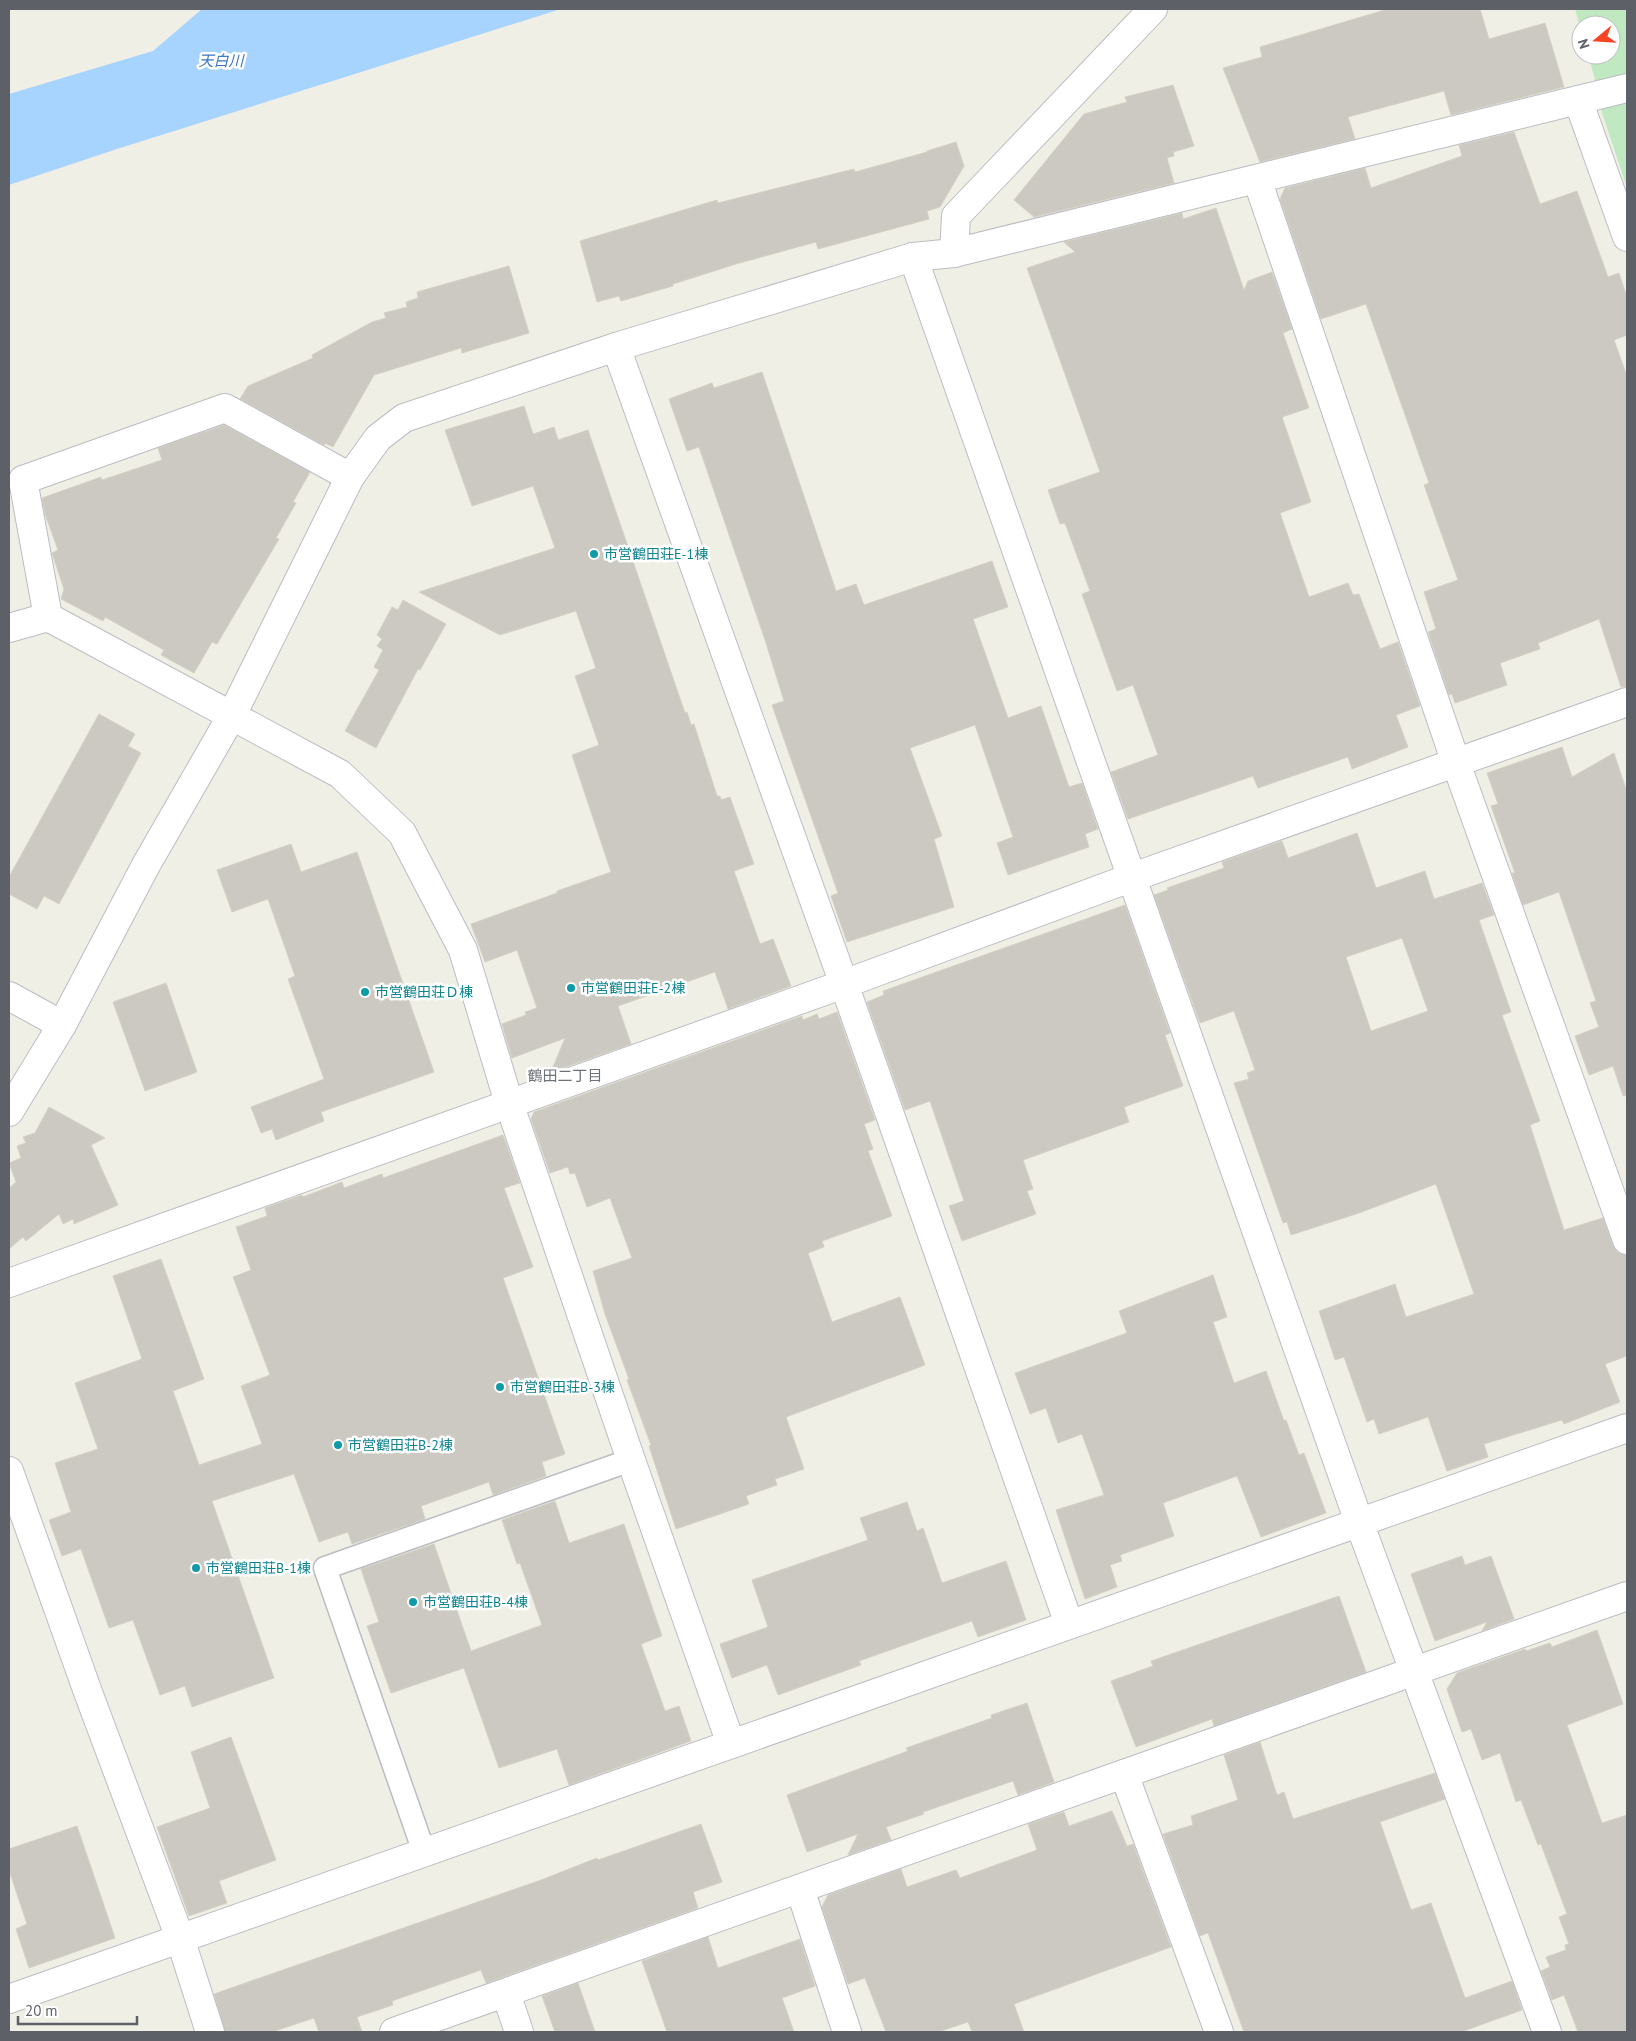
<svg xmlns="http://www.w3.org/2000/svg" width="1636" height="2041" font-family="'PT Sans','Noto Sans JP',sans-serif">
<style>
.green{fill:#c0e9c2}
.water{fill:#a7d3ff}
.building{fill:#cbc9c2;stroke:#d6d1c3;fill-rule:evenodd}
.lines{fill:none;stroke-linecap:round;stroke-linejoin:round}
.lane-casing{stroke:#babdc2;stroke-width:25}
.street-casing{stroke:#babdc2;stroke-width:30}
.lane{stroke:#fff;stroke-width:22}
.street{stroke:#fff;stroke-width:28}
.culture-dot{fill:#0f9aa8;stroke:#fff;stroke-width:2}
.labels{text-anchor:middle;stroke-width:5;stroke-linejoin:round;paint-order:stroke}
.culture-label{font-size:14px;fill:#0d838f;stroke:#fff;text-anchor:start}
.water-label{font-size:15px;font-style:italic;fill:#3d77c4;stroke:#fff}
.neighbourhood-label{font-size:15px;fill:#6e7379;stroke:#fff}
</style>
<rect width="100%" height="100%" fill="#f0efe5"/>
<g class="green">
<path d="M 1575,9 L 1627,9 L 1627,84 L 1598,90 L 1588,55 L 1611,55 L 1611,25 L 1581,25 L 1581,31 Z"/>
<path d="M 1627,102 L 1627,188 L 1600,107 Z"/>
</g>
<path class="water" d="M 202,9 L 561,9 L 117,149 L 9,185 L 9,94 L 153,51 Z"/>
<g class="building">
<path d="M 1388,9 L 1480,9 L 1489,39 L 1545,23 L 1564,87 L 1451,115 L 1444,91 L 1348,117 L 1355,139 L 1260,162 L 1223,68 L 1262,57 L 1260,47 Z"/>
<path d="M 1173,85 L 1194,146 L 1173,152 L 1174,156 L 1167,158 L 1174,183 L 1034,217 L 1014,200 L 1084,114 L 1127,102 L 1125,97 Z"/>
<path d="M 1514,132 L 1540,204 L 1577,191 L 1608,277 L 1619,273 L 1627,297 L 1627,335 L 1614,340 L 1627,376 L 1627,686 L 1621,687 L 1599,619 L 1538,643 L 1540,649 L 1500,663 L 1507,685 L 1455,703 L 1452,694 L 1449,695 L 1428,632 L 1436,629 L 1424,592 L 1458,580 L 1424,485 L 1429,483 L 1366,304 L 1321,319 L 1280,199 L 1285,188 L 1365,168 L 1371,188 L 1462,156 L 1459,145 Z"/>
<path d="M 956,142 L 964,166 L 940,207 L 927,211 L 929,219 L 818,249 L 816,242 L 736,264 L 673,284 L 673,286 L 621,301 L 619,296 L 597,302 L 580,241 L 717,200 L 718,203 L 854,169 L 855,172 L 927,152 L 927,151 Z"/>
<path d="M 1216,208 L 1244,290 L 1248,281 L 1272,272 L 1292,329 L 1283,333 L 1309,408 L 1282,417 L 1311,502 L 1280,513 L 1309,597 L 1348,583 L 1353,595 L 1359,594 L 1380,649 L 1398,642 L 1420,706 L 1396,715 L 1408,747 L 1352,769 L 1348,757 L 1258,788 L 1253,776 L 1128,819 L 1111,772 L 1158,755 L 1133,685 L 1117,691 L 1082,594 L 1090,591 L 1065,523 L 1060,524 L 1048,490 L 1100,472 L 1027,268 L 1075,252 L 1064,242 L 1182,213 L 1183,219 Z"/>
<path d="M 509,266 L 529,333 L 462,353 L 461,348 L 374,375 L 333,447 L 325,443 L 324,445 L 240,399 L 248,386 L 313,358 L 312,355 L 372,322 L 386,318 L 384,313 L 407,307 L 406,302 L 418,298 L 417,292 Z"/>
<path d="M 762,372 L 836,591 L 856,584 L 864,605 L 992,561 L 1008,607 L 973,619 L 1008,718 L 1041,706 L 1069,787 L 1082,783 L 1098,829 L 1085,834 L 1089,847 L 1008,875 L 997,843 L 1013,837 L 975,725 L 910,748 L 942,836 L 934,839 L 954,907 L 847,942 L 831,896 L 838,893 L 772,705 L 784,701 L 765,640 L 699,447 L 687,451 L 669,399 L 712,383 L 714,388 Z"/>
<path d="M 524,406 L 533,434 L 554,427 L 558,440 L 588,430 L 685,713 L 687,712 L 691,725 L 694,724 L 717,796 L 720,796 L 721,800 L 730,797 L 754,864 L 734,871 L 760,944 L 773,939 L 791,986 L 728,1009 L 715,972 L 618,1006 L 631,1044 L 551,1072 L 565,1038 L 512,1058 L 502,1024 L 526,1015 L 525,1012 L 537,1008 L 517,950 L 485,962 L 471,924 L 557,893 L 557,891 L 611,872 L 572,755 L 599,745 L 575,676 L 596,668 L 576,611 L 500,635 L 419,592 L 555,548 L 533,486 L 472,506 L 445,430 Z"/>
<path d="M 224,425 L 310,472 L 293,502 L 296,503 L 276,538 L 279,539 L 217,644 L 212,642 L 194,673 L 161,655 L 164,650 L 105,617 L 103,621 L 61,599 L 64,589 L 52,553 L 58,550 L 45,514 L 42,498 L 101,477 L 102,480 L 162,460 L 158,448 Z"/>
<path d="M 403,600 L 446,624 L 420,670 L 418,669 L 376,748 L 345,731 L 379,670 L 374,667 L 383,650 L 377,646 L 382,639 L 377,635 L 392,607 L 398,610 Z"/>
<path d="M 99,714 L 135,734 L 128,746 L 141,753 L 59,904 L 44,896 L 37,909 L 9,894 L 9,877 Z"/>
<path d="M 1562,747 L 1572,777 L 1614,753 L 1627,792 L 1627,1095 L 1623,1096 L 1613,1066 L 1589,1075 L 1575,1036 L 1599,1027 L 1590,1003 L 1596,1001 L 1559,892 L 1523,905 L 1512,873 L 1515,873 L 1491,806 L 1498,804 L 1487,773 Z"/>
<path d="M 1357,833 L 1376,888 L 1425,871 L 1434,899 L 1482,883 L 1494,915 L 1479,920 L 1511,1012 L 1502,1015 L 1540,1121 L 1530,1125 L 1564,1230 L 1603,1218 L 1613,1246 L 1617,1252 L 1627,1255 L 1627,1356 L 1605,1364 L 1620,1402 L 1564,1424 L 1562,1420 L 1484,1444 L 1488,1457 L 1447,1471 L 1428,1417 L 1379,1434 L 1374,1419 L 1367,1422 L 1344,1357 L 1335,1360 L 1319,1311 L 1395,1284 L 1406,1317 L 1474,1294 L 1436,1184 L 1359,1213 L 1291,1235 L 1287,1222 L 1283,1223 L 1234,1083 L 1249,1079 L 1247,1073 L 1255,1070 L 1234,1011 L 1200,1023 L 1154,895 L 1168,890 L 1167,888 L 1224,868 L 1222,862 L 1282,841 L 1288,858 ZM 1402,938 L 1428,1011 L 1371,1031 L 1346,957 Z"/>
<path d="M 291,844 L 301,872 L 357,852 L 434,1072 L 321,1112 L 324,1121 L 276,1140 L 272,1129 L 261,1133 L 251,1107 L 324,1079 L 288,979 L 295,976 L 268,899 L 232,912 L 217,870 Z"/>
<path d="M 1125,905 L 1170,1033 L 1165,1035 L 1183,1086 L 1124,1107 L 1129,1122 L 1023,1160 L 1033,1189 L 1027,1191 L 1036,1214 L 962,1241 L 949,1206 L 964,1201 L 930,1101 L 905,1110 L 867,1002 L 884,995 L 883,991 Z"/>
<path d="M 166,983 L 197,1072 L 145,1091 L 113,1002 Z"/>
<path d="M 837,1012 L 875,1120 L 864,1124 L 873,1149 L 868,1151 L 892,1216 L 822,1241 L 824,1247 L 808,1253 L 832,1322 L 900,1297 L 925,1365 L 786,1417 L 804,1469 L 775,1479 L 777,1485 L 746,1496 L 749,1504 L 676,1529 L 649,1446 L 651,1445 L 627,1380 L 629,1379 L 605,1314 L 593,1271 L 632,1258 L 610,1198 L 587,1207 L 575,1173 L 570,1174 L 568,1167 L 550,1173 L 531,1119 L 534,1112 L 802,1016 L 803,1020 L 817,1014 L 819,1019 Z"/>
<path d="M 49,1107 L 105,1138 L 91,1145 L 118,1205 L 74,1224 L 73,1219 L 63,1224 L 59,1214 L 26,1241 L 23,1237 L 9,1249 L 9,1188 L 16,1182 L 9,1163 L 21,1158 L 17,1146 L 26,1143 L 23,1137 L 35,1133 Z"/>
<path d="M 503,1135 L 520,1183 L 504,1188 L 533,1267 L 503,1278 L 565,1454 L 542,1462 L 546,1476 L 493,1495 L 489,1482 L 421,1506 L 425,1519 L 352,1544 L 348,1532 L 319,1542 L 294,1474 L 212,1501 L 274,1678 L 192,1707 L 185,1686 L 160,1695 L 133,1620 L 109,1628 L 81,1549 L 62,1556 L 49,1520 L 71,1512 L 55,1463 L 98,1449 L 75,1383 L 142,1359 L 113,1276 L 161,1259 L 204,1379 L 173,1391 L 199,1465 L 262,1444 L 241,1386 L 270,1375 L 233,1277 L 251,1270 L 236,1227 L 267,1216 L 265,1208 L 302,1195 L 303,1197 L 342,1182 L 344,1188 L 382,1174 L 383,1178 Z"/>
<path d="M 1213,1275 L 1227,1317 L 1213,1322 L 1234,1383 L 1266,1371 L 1284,1421 L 1286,1420 L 1299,1455 L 1304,1453 L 1326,1513 L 1261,1537 L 1237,1476 L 1163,1503 L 1174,1536 L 1120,1555 L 1122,1561 L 1110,1565 L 1117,1587 L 1085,1599 L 1056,1510 L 1104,1495 L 1082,1434 L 1058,1443 L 1046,1408 L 1030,1414 L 1015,1373 L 1127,1333 L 1119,1311 Z"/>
<path d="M 555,1501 L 569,1543 L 624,1524 L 662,1636 L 641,1644 L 665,1711 L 679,1706 L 691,1741 L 569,1785 L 557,1749 L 499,1768 L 464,1668 L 391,1693 L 367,1626 L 379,1622 L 361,1569 L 434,1544 L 471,1651 L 542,1625 L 520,1563 L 517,1564 L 502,1520 Z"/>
<path d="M 907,1502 L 917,1531 L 923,1528 L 942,1583 L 1006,1561 L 1026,1620 L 978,1637 L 972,1621 L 859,1661 L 861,1665 L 778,1695 L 767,1665 L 732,1678 L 720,1644 L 768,1627 L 752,1580 L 868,1540 L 860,1518 Z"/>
<path d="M 1462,1556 L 1465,1565 L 1491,1556 L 1514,1619 L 1482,1631 L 1487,1622 L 1435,1641 L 1411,1574 Z"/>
<path d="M 1339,1596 L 1366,1672 L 1214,1726 L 1212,1719 L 1136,1747 L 1111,1681 L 1153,1666 L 1151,1661 Z"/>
<path d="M 1597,1630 L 1623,1704 L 1567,1725 L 1602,1823 L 1627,1815 L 1627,2032 L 1578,2032 L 1564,1995 L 1552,2000 L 1541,1971 L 1550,1967 L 1546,1957 L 1566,1950 L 1565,1945 L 1569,1944 L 1559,1917 L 1567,1914 L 1541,1844 L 1538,1845 L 1521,1800 L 1516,1802 L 1500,1753 L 1482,1760 L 1471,1729 L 1462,1732 L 1447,1689 L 1457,1673 L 1525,1649 L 1526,1651 L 1550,1643 L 1552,1647 Z"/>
<path d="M 1027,1703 L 1054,1782 L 1018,1795 L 1013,1781 L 923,1812 L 924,1814 L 886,1827 L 891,1840 L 848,1855 L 858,1834 L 807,1852 L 787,1795 L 908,1751 L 906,1748 L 992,1718 L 991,1715 Z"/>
<path d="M 231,1737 L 276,1860 L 219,1881 L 227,1903 L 189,1916 L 157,1827 L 210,1808 L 191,1752 Z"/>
<path d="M 1260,1742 L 1277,1795 L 1284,1792 L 1293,1819 L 1435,1773 L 1445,1799 L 1380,1822 L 1411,1910 L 1431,1903 L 1465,1998 L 1512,1981 L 1522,2010 L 1461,2032 L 1244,2032 L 1208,1933 L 1200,1936 L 1163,1834 L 1193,1825 L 1191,1816 L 1238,1800 L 1224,1755 Z"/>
<path d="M 1112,1811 L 1127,1846 L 1133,1844 L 1171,1947 L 1014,2004 L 1024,2032 L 972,2032 L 968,2022 L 938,2032 L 886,2032 L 865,1978 L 848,1984 L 822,1907 L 828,1895 L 901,1869 L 907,1887 L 956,1870 L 960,1878 L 1037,1850 L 1028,1824 L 1064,1812 L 1069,1826 Z"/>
<path d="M 701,1824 L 722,1882 L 693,1892 L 698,1908 L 486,1983 L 481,1970 L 392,2001 L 393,2005 L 357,2017 L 362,2032 L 319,2032 L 314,2018 L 272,2032 L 225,2032 L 214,1994 L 541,1880 L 597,1858 L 598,1860 Z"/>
<path d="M 77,1826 L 115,1938 L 29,1968 L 16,1929 L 27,1924 L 9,1870 L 9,1849 Z"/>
<path d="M 708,1937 L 718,1968 L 800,1939 L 815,1986 L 782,1998 L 794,2032 L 667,2032 L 642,1961 Z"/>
<path d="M 578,1983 L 595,2032 L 555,2032 L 542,1996 Z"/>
</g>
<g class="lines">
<defs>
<path id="lane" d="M 424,1852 L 325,1568 L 631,1460"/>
<g id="street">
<path d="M 1578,100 L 1627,237"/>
<path d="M 1257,179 L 1456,763 L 1627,1240"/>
<path d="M 954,253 L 956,216 L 1153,9"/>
<path d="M 913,257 L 1359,1522 L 1547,2032"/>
<path d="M 616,347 L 844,984 L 1069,1624"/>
<path d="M 48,617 L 23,480 L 225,408 L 350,477"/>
<path d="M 9,628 L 48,617 L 340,774 L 402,833 L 463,950 L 509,1103 L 631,1460 L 731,1744"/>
<path d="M 9,996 L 62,1025"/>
<path d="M 9,1112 L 62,1025 L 146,865 L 231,717 L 350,477 L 378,438 L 404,418 L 616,347 L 913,257 L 954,253 L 1627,88"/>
<path d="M 9,1283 L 844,984 L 1133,877 L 1627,702"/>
<path d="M 9,1471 L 89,1695 L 180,1938 L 210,2032"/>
<path d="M 1124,1774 L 1219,2032"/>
<path d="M 800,1889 L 847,2032"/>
<path d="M 506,1993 L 519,2032"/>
<path d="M 9,1999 L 1627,1428"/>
<path d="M 394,2032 L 1627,1596"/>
</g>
</defs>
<use href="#lane" class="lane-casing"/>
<use href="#street" class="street-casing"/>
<use href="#lane" class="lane"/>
<use href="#street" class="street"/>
</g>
<g class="culture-dot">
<circle cx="594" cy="554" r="5"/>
<circle cx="571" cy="988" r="5"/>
<circle cx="365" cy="992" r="5"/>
<circle cx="500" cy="1387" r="5"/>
<circle cx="338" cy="1445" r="5"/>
<circle cx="196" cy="1568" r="5"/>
<circle cx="413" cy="1602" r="5"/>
</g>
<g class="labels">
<g class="culture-label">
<text x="604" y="559">市営鶴田荘E-1棟</text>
<text x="581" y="993">市営鶴田荘E-2棟</text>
<text x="375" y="997">市営鶴田荘Ｄ棟</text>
<text x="510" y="1392">市営鶴田荘B-3棟</text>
<text x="348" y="1450">市営鶴田荘B-2棟</text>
<text x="206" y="1573">市営鶴田荘B-1棟</text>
<text x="423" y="1607">市営鶴田荘B-4棟</text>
</g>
<g class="water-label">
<text x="221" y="66">天白川</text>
</g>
<g class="neighbourhood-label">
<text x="565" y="1081">鶴田二丁目</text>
</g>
</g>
<rect width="1636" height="2041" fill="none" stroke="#5d6167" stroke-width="20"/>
<g transform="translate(1596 40) rotate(252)"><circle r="24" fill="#ffffff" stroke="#bec0c2"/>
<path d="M0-4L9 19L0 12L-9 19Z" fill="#f64225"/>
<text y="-8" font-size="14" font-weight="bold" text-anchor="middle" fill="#5d6167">N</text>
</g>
<path d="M18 2016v8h119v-8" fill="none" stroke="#5d6167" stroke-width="2.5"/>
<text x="25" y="2016" font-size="15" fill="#5d6167" stroke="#ffffff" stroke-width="4" paint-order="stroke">20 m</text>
</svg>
